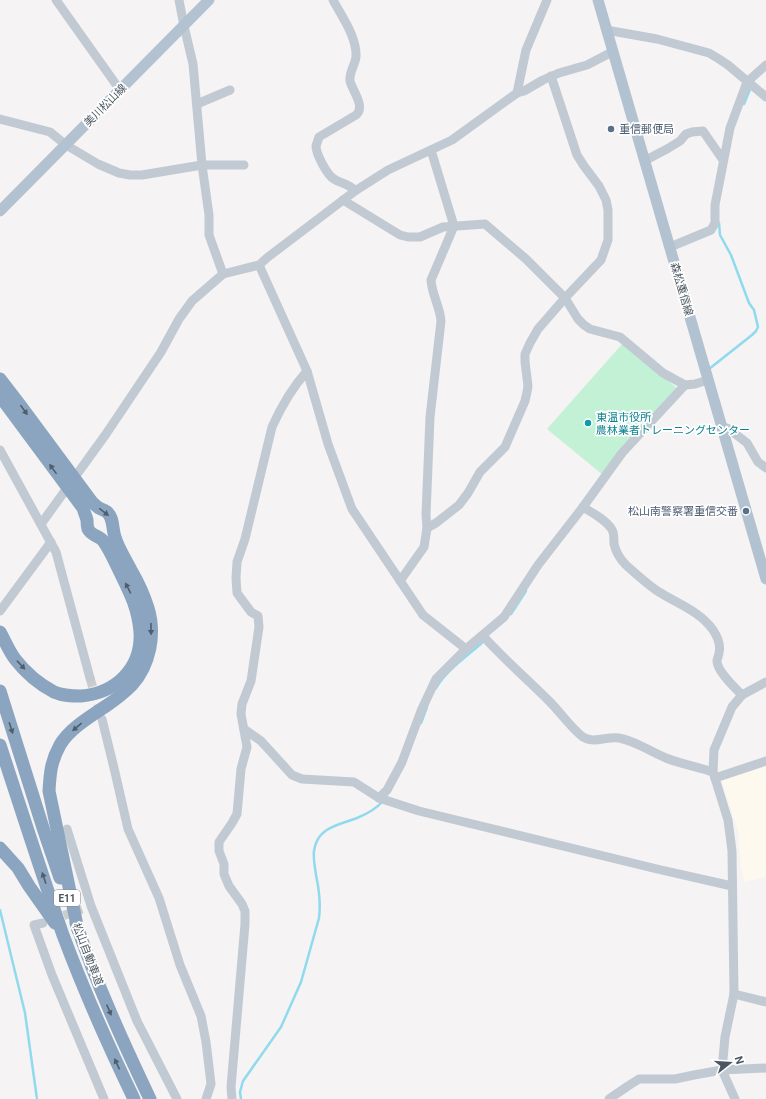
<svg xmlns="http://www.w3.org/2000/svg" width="766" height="1099" font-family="Roboto,'Noto Sans JP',sans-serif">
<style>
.commercial{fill:#fdf9ef}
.pitch{fill:#c3f1d5}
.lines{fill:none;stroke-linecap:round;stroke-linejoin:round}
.stream{stroke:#90daee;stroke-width:2.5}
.minor-tunnel{stroke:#caccce;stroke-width:9;stroke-dasharray:9 4.5;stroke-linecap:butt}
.minor{stroke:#c1cad2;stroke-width:9}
.major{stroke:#b3c2d1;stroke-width:11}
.highway{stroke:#8ba5c1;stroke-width:13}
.oneway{fill:#505e6b}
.service-dot{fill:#5c6f8a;stroke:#fff;stroke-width:1.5}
.culture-dot{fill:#0f9aa8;stroke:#fff;stroke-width:1.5}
.labels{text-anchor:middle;stroke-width:3.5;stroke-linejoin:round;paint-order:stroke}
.shield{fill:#fff;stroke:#808990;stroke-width:1}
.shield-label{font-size:10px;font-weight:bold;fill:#4a5661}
.street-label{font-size:11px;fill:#4a5661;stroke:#fff}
.service-label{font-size:11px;fill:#4e5e75;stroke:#fff;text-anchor:start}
.culture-label{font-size:11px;fill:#0d838f;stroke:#fff;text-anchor:start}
</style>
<rect width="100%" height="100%" fill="#f5f3f3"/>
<path class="commercial" d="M 766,766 L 766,877 L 744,882 L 741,867 L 738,831 L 722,781 Z"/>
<path class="pitch" d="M 623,343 L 678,389 L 603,475 L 547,429 Z"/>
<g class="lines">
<g class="stream">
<path d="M 744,104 L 751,87"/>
<path d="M 709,369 L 752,335 L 756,331 L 758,327 L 754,310 L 749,303 L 731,255 L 720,235 L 719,223"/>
<path d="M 511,614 L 526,591"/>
<path d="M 436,688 C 447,669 469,655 485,640"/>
<path d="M 421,723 L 427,707"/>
<path d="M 0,910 L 25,1013 L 37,1099"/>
<path d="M 241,1099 L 240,1092 L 243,1081 L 281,1027 L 301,982 L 319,918 C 321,903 319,889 316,875 C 315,867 313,859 314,851 C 317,827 339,825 357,818 C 367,814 376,809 383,801"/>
</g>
<g class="minor-tunnel">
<path d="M 90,678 L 101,715"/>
<path d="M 51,920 L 82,909"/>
</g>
<g class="minor">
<path d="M 56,0 L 120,90"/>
<path d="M 179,0 L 184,26 L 193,64 L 202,165 L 209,215 L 209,235 L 223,274"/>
<path d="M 333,0 C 342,17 357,37 356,57 C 355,65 349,72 350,81 C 352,90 366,107 356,115 L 319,137 C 318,140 317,143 316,146 C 316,154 327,175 334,179 C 341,184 349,183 355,191"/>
<path d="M 606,30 L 657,39 L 709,53 L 719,59 L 728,65 L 766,97"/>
<path d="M 517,93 L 524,91 L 543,80 L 559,73 L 587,65 L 612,52"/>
<path d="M 197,104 L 230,90"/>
<path d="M 0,119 L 50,132 L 66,145 L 98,164 L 119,173 L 130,175 L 142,175 L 202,165 L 244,165"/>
<path d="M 644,161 L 667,149 L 680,141 L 686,134 L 692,132 L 703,131 L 723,160"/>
<path d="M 343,200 L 400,235 L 408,237 L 420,237 L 443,227 L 485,224 L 526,259 L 565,298 L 578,319 L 584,325 L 590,329 L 620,337 L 663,373 L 685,385 L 695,384 L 708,380"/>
<path d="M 670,247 L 711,230 L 715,223 L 715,205 L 730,128 L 747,82 L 766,65"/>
<path d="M 259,265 L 307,371 L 328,444 L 352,509 L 423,615 L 466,649"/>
<path d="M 721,426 L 729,429 L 747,443 L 758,462 L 766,468"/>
<path d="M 0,450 L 56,552 L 90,678"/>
<path d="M 583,507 L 622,453 L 685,385"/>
<path d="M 41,524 L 106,434 L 161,352 L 179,319 L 192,301 L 223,274 L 259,265 L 268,257 L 355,191 L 388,170 L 452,140 L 517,93 L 526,50 L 547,0"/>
<path d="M 427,528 L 436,523 L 459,505 L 468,493 L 480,472 L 505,447 L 525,401 L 527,392 L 528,386 L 525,362 L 525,354 L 530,343 L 538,329 L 565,298 L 601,260 L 608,240 L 608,210 L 606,200 L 599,186 L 584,166 L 577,155 L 551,76"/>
<path d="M 400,581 L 424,547 L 427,528 L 426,515 L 430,417 L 441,321 C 440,307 432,295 431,280 L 454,226 L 431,150"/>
<path d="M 0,611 L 51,542"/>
<path d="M 483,636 C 504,659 528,680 550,702 C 560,712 573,730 583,737 C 594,744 607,736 619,738 C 636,741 651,752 666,758 C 681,764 698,767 713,772"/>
<path d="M 102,719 L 114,768 L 128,829 L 159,898 L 180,965 L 201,1016 L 206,1042 L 211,1084 L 206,1099"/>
<path d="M 244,729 L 261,741 L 292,775 L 302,779 L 354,782 L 379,798 L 419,811 L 657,869 L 732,886"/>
<path d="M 715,778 L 766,761"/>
<path d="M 379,798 L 387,790 L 402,762 L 421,711 L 436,679 L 466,649 L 504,617 L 538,565 L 583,507 C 592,513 609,521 613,532 C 614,536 614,540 614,544 C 616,553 620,559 626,565 C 635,573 646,583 656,590 C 675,603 699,610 713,630 C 717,636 721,645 719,653 C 719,655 717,659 717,661 C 717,671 735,688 742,695"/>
<path d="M 67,829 L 91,906 L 137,1021 L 177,1099"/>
<path d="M 43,923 L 34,925 L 52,975 L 104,1099"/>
<path d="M 734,994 L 766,1002"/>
<path d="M 232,1099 L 231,1087 L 245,924 L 245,911 L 242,904 L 229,886 L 224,874 L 224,864 L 219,851 L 219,842 L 232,823 L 237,814 L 241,769 L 247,747 L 241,714 L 242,704 L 251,681 L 259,627 L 258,616 L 251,612 L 237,593 L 236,578 L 237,562 L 245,539 L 272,427 C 281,407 292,388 307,371"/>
<path d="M 609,1099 L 628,1086 L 639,1079 L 675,1079 L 694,1075 L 722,1070 L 766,1068"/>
<path d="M 735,1099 L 722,1070 L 725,1037 L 734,994 L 732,851 L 728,820 L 713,772 L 714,750 L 732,707 L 742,695 L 766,682"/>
</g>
<g class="major">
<path d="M 598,0 L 766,579"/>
<path d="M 0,211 L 209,0"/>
</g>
<g class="highway">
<path d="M 0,379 L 20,405 L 92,502 C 94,504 96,506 99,508 C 101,509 104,510 107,512 C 114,518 112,529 115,537 C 118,548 126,560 131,570 C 138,582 144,595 148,608 C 156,634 150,665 132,685 C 124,693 115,700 106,706 C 91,716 69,729 60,745 C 51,761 50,773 49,791 L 78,930"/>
<path d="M 0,396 L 83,508 C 84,512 86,516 87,520 C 87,522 87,526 88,529 C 91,536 101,536 104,542 C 109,549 113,558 117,566 C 128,589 138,606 140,632 C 142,668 116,693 81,696 C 72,696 63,696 54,692 C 39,684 25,672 15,659 C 9,651 5,641 0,632"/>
<path d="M 0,691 L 44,831 L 60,878"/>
<path d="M 0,745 C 21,809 41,872 63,935 C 84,991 108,1045 134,1099"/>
<path d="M 0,848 L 18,868 L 29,886 L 55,923"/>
<path d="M 76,923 C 96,983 123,1042 150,1099"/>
</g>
</g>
<defs><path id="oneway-solid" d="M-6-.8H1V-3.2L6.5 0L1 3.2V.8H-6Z"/></defs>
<g class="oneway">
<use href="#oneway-solid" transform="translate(24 410) rotate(54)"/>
<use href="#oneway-solid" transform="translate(53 469) rotate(-126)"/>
<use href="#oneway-solid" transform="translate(104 512) rotate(37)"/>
<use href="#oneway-solid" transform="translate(128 588) rotate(-117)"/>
<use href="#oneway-solid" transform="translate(151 629) rotate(89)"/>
<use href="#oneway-solid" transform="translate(21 665) rotate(47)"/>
<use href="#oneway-solid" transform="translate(77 727) rotate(140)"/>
<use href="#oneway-solid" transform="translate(11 728) rotate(72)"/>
<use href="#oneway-solid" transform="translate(44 878) rotate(-109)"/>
<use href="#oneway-solid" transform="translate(109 1010) rotate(67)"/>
<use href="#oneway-solid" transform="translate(117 1064) rotate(-115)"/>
</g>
<g class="service-dot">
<circle cx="611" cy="129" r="4"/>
<circle cx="746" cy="511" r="4"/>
</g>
<circle class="culture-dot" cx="588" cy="423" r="4"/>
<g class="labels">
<rect class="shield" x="54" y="890" width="26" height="16" rx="3"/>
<g class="shield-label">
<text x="67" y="902">E11</text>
</g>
<g class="street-label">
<text transform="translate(105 105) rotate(-45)" y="4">美川松山線</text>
<text transform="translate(682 289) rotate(74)" y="4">森松重信線</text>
<text transform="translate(88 954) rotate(69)" y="4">松山自動車道</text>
</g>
<g class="service-label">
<text x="619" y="133">重信郵便局</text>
<text x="738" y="515" text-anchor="end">松山南警察署重信交番</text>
</g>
<g class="culture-label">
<text x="596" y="421">東温市役所<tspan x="596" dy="13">農林業者トレーニングセンター</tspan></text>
</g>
</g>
<g transform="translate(730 1063) rotate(73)" stroke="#ffffff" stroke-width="3" paint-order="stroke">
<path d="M0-3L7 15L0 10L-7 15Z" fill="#4a5661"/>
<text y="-6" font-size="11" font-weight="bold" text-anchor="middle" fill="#4a5661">N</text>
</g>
</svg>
